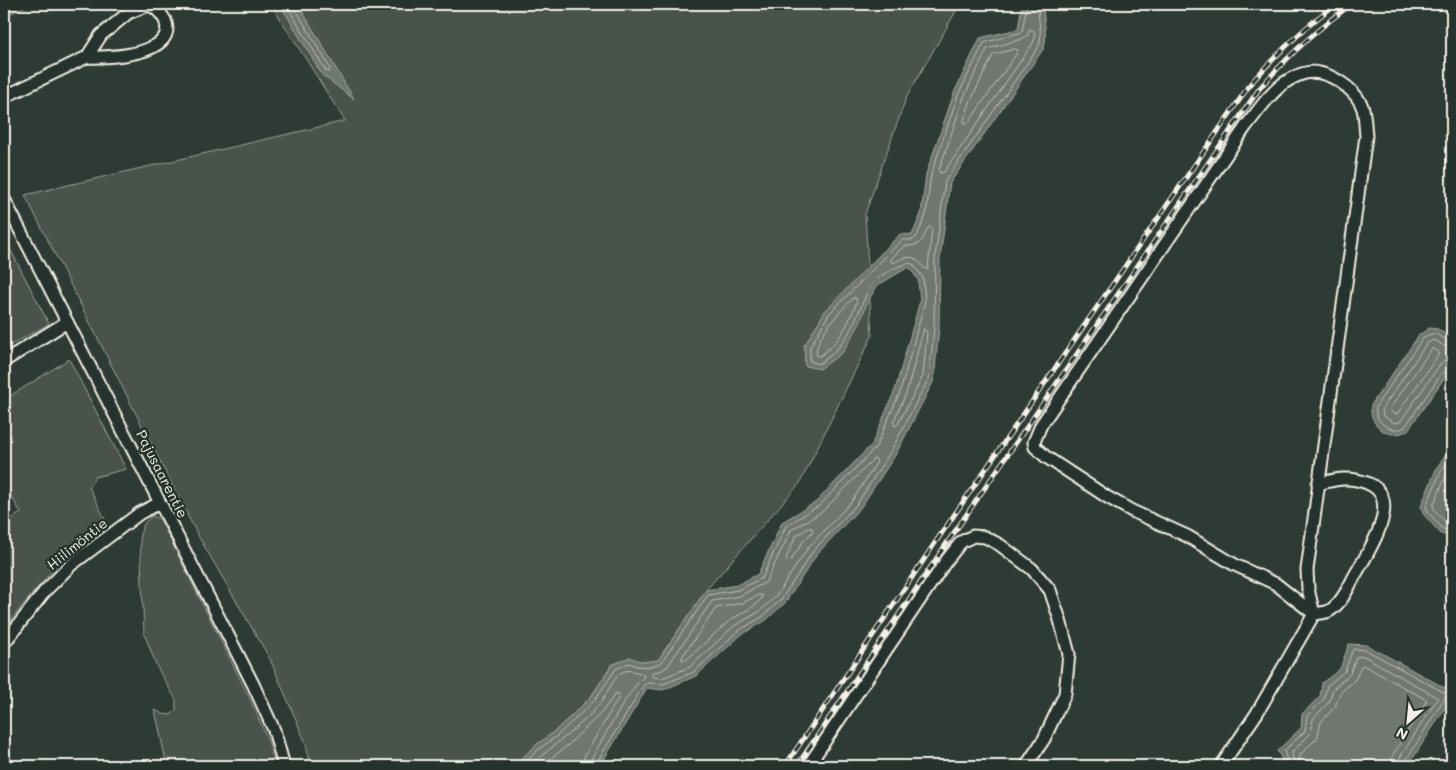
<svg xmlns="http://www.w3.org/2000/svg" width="1456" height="770" font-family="Mali,sans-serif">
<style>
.green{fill:#48524c;stroke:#9ea29a}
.water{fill:#6f7770;stroke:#a4a8a0}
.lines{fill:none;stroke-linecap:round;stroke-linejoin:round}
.shore{stroke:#bfc0b8;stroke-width:1}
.street-casing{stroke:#f4f1e8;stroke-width:15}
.street{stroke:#26332d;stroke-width:11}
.rail-casing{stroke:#f4f1e8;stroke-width:5}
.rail{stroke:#26332d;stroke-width:3;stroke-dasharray:9;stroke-linecap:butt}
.labels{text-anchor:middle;stroke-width:5;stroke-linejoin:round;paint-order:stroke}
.street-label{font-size:14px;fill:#f4f1e8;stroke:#26332d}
</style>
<rect width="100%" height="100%" fill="#2e3b34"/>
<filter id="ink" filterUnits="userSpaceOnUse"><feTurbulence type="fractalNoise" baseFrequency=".02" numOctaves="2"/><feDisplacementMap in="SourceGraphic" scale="10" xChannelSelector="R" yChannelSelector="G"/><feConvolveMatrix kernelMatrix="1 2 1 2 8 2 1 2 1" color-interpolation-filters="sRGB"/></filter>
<g filter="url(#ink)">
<g class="green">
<path d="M 4,4 L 30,4 L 4,17 Z"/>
<path d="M 271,4 L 960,4 L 906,98 L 865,214 L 872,336 L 800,483 L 706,590 L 658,660 C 647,662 640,663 630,657 L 612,665 L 590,698 L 554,732 L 536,745 L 514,766 L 311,766 L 305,741 L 270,659 L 196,532 L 25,195 L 345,121 Z"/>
<path d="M 4,237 L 49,324 L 9,346 L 4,336 Z"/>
<path d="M 69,359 L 126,469 L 95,477 L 89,487 L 107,523 C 66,552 34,590 4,629 L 4,523 L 21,513 L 4,483 L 4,400 Z"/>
<path d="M 152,516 L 160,519 L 250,699 L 268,740 L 275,766 L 167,766 L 155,710 L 163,714 L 171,715 L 176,710 L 176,700 L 157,667 L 144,633 L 140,534 L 145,522 Z"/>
</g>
<g class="water">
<path d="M 280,4 L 298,4 L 354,99 L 322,75 Z"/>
<path d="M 1022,4 L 1043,4 C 1043,20 1048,33 1044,48 L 950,183 L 940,259 L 939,328 L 934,380 L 896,454 L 861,507 L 817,554 L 785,603 L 765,621 L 741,635 L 696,676 L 663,690 L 647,688 L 600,766 L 514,766 L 536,745 L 554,732 L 590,698 L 612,665 L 630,657 C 640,663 647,662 658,660 L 706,590 L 737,585 L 758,574 L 782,522 L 816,502 L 872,444 L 895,390 L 920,301 L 918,280 L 909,267 L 878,285 L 868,301 L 859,325 L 843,352 L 820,369 L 805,366 L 804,346 L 825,311 L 900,234 L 912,235 L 921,214 L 926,174 L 954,93 L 980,38 L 1018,29 Z"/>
<path d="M 1429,328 L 1438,329 L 1452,338 L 1452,367 L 1408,430 C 1390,442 1368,426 1371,405 L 1419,335 Z"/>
<path d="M 1452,447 L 1452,537 L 1441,534 L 1424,515 L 1421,506 L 1437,467 Z"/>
<path d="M 1349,644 L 1367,645 L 1445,688 L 1452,679 L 1452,697 L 1408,766 L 1277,766 L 1282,759 L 1277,751 L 1301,728 L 1302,714 L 1320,696 L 1322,683 L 1340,669 Z"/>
</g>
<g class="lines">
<g class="shore">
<path d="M 286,4 L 326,71 L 329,72 L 330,68 L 295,8 L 294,4"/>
<path d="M 1030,29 L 1034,31 L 1035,37 L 1033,43 L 944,172 L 940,173 L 939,170 L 964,97 L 987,49 L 1022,39 L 1027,36 Z"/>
<path d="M 1015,49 L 1018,50 L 1017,53 L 969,122 L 965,123 L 964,120 L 971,100 L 993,55 Z"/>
<path d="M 930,227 L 932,229 L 928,269 L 925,269 C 913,254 910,255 893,263 L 891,262 L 891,259 L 904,246 C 921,246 921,243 928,228 Z"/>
<path d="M 853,298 L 856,298 L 857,301 C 848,325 841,340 820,356 L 817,356 C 812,340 842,309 853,298 Z"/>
<path d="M 924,329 L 927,332 L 923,376 L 898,424 L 895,426 L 893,422 L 906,394 Z"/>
<path d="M 1452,342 C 1438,339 1438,328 1423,338 L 1376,406 C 1373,421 1391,435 1405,427 L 1446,367 L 1452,364"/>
<path d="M 1452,348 L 1446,347 L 1434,340 L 1427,343 L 1382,409 L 1383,416 L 1394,423 L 1400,422 L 1441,363 L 1446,359 L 1452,358"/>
<path d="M 1432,349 L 1438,351 L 1439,354 L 1397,414 L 1394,414 L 1391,412 L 1390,409 Z"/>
<path d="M 1452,456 L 1442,469 L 1426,506 L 1428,512 L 1443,529 L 1452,532"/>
<path d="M 875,458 L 877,462 L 852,501 L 808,548 L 776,596 L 759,612 L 734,626 L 690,667 L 662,678 L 652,677 L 652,673 L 662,670 L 667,667 L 712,601 L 740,596 L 766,582 L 791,530 L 823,511 Z"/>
<path d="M 1452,466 L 1447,473 L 1433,506 C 1435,513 1445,523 1452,525"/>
<path d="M 809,528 L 812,528 L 813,531 L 802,543 L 791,560 L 787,561 L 786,558 L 796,536 Z"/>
<path d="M 759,595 L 762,595 L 762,598 L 754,606 L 729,621 L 686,660 L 682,660 L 682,657 L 716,608 L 742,603 Z"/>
<path d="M 521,766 L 539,749 L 557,736 L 594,701 L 616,669 L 629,663 L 637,666 L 647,667 L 661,663 L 708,595 L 738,590 L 762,578 L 786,526 L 820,505 L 876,447 L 900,392 L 925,301 L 923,278 L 914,265 L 910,263 C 899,265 883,273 875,281 C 868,288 864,300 860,309 C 851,331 840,352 818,364 L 810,361 L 810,347 L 829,314 L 902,240 L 913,240 L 917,236 L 926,215 L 931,175 L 958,95 L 984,43 L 1022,32 L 1027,4"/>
<path d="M 530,766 C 552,745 579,729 599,705 C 606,696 612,680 621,673 C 628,668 635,672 643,674 L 644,677 C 629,688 603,740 591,759 L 590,766"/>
<path d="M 541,766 L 567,746 L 603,711 L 615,694 L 618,693 L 619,697 L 584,757 L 582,766"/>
<path d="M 596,766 L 597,762 L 644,685 L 648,683 L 663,684 L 694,672 L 738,631 L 762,617 L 781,600 L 813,551 L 857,504 L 891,451 L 929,378 L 934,328 L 935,258 L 945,181 L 1039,46 C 1043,32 1037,18 1038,4"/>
<path d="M 1283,766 L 1287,760 L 1284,751 L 1305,731 L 1307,716 L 1324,699 L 1327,686 L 1345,671 L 1352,651 L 1354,649 L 1366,650 L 1447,694 L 1405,762 L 1404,766"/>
<path d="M 1291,766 L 1293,761 L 1292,752 L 1310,734 L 1313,719 L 1329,702 L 1333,689 L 1350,674 L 1356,657 L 1364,656 L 1438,698 L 1399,759 L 1398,766"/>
<path d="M 1299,766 L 1300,755 L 1317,738 L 1321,722 L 1335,707 L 1340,693 L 1355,680 L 1361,666 L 1363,665 L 1427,700 L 1393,755 L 1390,766"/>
</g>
<defs>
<g id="street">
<path d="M 4,97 L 87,57 L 101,35 L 110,28 L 128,13 L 148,5 C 156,7 161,13 165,20 C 179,55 108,58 87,57"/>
<path d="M 4,199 L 253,684 L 274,730 L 284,766"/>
<path d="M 4,361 L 67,322"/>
<path d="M 4,643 L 45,591 L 71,565 L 140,513 L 160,503"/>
<path d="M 808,766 L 946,561 L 961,542 L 973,536 L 985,537 L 1000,545 L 1032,569 L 1050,590 L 1060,620 L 1069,654 L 1065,694 L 1044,739 L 1026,766"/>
<path d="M 1221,766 L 1257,713 L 1314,614 L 1308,589 L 1307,570 L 1366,136 C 1365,127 1365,117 1363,109 C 1358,92 1337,77 1320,73 C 1308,70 1294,76 1284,83 C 1269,94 1258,111 1246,126 L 1041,425 L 1034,442 L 1035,447 L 1046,457 L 1107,497 L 1132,511 L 1187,536 L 1235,565 L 1276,584 L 1314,614 C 1319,613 1325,613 1329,611 C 1343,603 1350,583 1358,570 C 1370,549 1404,497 1367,483 C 1350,476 1336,479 1318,484"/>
</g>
</defs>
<use href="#street" class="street-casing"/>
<use href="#street" class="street"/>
<defs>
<g id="rail">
<path d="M 785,766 L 939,537 L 1251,83 C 1277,54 1304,27 1336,4"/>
<path d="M 797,766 L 947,543 L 1259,89 C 1287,57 1318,28 1352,4"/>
</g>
</defs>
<use href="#rail" class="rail-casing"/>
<use href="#rail" class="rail"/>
</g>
</g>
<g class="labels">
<g class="street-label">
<text transform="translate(162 474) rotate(63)" y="5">Pajusaarentie</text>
<text transform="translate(77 544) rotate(-39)" y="5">Hiilimöntie</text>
</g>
</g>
<rect width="1456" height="770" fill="none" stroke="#26332d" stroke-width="20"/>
<rect x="10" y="10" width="1436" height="750" fill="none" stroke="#f4f1e8" stroke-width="2" filter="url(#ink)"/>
<g transform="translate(1408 722) rotate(207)" stroke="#26332d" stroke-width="4" paint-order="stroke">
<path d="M0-4L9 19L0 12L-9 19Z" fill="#f4f1e8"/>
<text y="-8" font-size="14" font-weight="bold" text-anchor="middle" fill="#f4f1e8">N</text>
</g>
</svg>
